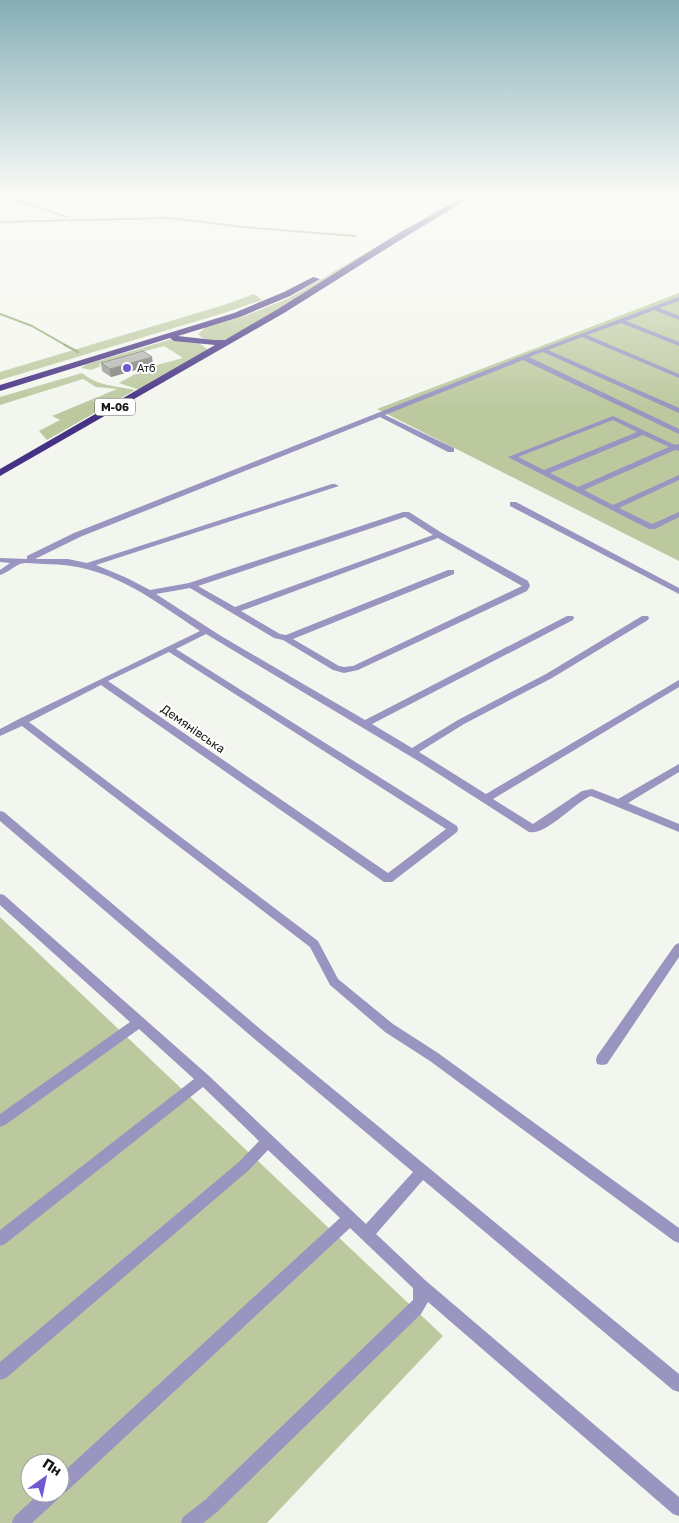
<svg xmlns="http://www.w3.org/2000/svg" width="679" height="1523" font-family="'Golos Text',sans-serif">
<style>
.green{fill:#bcc99f;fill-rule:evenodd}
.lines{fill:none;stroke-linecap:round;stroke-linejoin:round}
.stream-far1{stroke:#92a46a;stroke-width:2}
.stream{stroke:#92a46a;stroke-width:2.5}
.minor{fill:#9994c0;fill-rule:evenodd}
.trunk{fill:#463284;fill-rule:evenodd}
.wall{fill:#9c9e97}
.shaded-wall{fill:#7f817b}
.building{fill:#b5b8b0;stroke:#7f817b}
.poi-dot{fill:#7257d1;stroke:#fff;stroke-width:2}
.labels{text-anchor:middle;stroke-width:4;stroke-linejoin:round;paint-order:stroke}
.far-poi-label{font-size:11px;fill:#161714;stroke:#fff;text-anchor:start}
.shield{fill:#fff;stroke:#5c5d5a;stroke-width:1}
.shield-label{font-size:11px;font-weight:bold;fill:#161714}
.street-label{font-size:12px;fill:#161714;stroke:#fff}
</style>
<rect width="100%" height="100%" fill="#f3f6ee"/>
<g class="green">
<path d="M 465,195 L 469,195 L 228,339 C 218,342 205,342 198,334 L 206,327 L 242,317 L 287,299 Z"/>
<path d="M 679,293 L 679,561 L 377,409 Z"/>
<path d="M 254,294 L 262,300 L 224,313 L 0,380 L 0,372 L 224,305 Z"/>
<path d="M 172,339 L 199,343 L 207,349 L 206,351 L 140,390 L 119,383 L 146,368 L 183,358 L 164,346 L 99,364 L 101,366 L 91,370 L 81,368 L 87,364 Z"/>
<path d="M 82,373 C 97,386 117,386 135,390 L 47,440 L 39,431 L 60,420 L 52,416 L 117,389 L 96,387 L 83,379 L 0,405 L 0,397 Z"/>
<path d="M 0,917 L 443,1336 L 267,1523 L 0,1523 ZM 30,1463 L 60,1463 L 60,1493 L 30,1493 Z"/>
</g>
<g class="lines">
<g class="stream-far1">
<path d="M 0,222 L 169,218 L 243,227 L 355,236"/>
<path d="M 0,314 L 32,326 L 67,346"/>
</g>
<path class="stream" d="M 65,345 L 78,352"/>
<g class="minor">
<path d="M 0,195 L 5,195 L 71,217 L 67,218 L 0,197 Z"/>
<path d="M 97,195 L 104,195 L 119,200 L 117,201 Z"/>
<path d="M 401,195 L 410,195 L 448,204 L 446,205 Z"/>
<path d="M 679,297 L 679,301 L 659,308 L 679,316 L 679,320 L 654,310 L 626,321 L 679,342 L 679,346 L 621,323 L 587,335 L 679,374 L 679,378 L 582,337 L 548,350 L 679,408 L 679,413 L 543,352 L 529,357 L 679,429 L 679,434 L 523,360 L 385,415 L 454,448 L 454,452 L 448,452 L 380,417 L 80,537 L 35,559 L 68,559 L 87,563 L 332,484 L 335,484 L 339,486 L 96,565 L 127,578 L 150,590 L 189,583 L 403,512 L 409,512 L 442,533 L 528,581 L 530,586 L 527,591 L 358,670 L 344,673 L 333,670 L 283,640 L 274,638 L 190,588 L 156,594 L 221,636 L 365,720 L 567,616 L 573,616 L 574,618 L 573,620 L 372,724 L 412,748 L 458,720 L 546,674 L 642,616 L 648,616 L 649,618 L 648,620 L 552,678 L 464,724 L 419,752 L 486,794 L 679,680 L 679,687 L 493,799 L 533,824 L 582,791 L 592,789 L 618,799 L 679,764 L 679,772 L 628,803 L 679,824 L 679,832 L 591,796 C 575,802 546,836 529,832 L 420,762 L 206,634 L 176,649 L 457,826 L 458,829 L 457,832 L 392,882 L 384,882 L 101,685 L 29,722 L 318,941 L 338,979 L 393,1024 L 438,1053 L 679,1228 L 679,1243 L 674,1241 L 430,1061 L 385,1032 L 330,985 L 310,947 L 22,726 L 0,736 L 0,729 L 19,719 L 200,631 C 149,597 107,563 43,564 C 36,564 26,562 20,564 C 13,567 7,573 0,575 L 0,570 L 10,563 L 0,562 L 0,558 L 27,559 L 27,556 L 74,533 L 527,354 ZM 405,517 L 433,535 L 235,607 L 198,586 ZM 438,538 L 522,586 L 353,666 L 344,667 L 339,666 L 293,639 L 454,574 L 454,570 L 448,570 L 286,635 L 280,634 L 241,611 ZM 169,652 L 446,829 L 388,873 L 108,681 Z"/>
<path d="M 613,416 L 675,445 L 679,444 L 679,451 L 675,450 L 584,490 L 613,505 L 679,475 L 679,480 L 619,508 L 652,524 L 679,512 L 679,517 L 655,529 L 649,529 L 508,457 ZM 613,420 L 637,432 L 544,470 L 518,457 ZM 643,435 L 669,447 L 578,487 L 550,473 Z"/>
<path d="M 510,502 L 516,502 L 679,588 L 679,594 L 510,506 Z"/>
<path d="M 0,811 L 4,812 L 265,1033 L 679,1374 L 679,1392 L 673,1390 L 423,1180 L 376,1234 L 425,1280 L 679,1497 L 679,1516 L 673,1514 L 428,1302 L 421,1314 L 217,1512 L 203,1523 L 181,1523 L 183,1517 L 205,1500 L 413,1300 L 413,1288 L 350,1228 L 66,1492 L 60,1494 L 58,1499 L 32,1523 L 12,1523 L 14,1517 L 40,1493 L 60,1493 L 60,1475 L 340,1218 L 268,1150 L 249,1170 L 6,1378 L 0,1380 L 0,1362 L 239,1162 L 259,1141 L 203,1087 L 5,1244 L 0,1246 L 0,1230 L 194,1079 L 139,1029 L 5,1125 L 0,1127 L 0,1114 L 130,1022 L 0,905 L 0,894 L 4,895 L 208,1075 L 366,1224 L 413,1172 L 257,1041 L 0,821 Z"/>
<path d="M 679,943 L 679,957 L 607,1064 L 602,1065 L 597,1064 L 596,1060 L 597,1056 L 675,945 Z"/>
</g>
<path class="trunk" d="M 467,195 L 475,195 L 405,237 L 284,313 L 0,476 L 0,469 L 215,345 L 174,341 L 170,338 L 0,391 L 0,385 L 234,313 L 284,292 L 313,277 L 320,279 L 290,296 L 240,317 L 178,336 L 214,340 L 225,340 L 278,309 L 399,233 Z"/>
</g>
<g class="wall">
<path d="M 491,195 L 528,195 L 516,202 L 491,198 Z"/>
<path d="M 101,363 L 153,365 L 111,377 L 102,371 Z"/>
</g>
<g class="shaded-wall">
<path d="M 517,195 L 528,195 L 516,202 Z"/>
<path d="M 152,357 L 153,365 L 111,377 L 110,369 Z"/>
</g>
<path class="building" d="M 143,351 L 152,357 L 110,369 L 101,363 Z"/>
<linearGradient id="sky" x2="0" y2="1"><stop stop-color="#85aeb6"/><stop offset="0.48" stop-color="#fafbf7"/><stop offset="1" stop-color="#fafbf7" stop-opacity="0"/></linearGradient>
<rect width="679" height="408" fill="url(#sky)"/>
<circle class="poi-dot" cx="127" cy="368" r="5"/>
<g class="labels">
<g class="far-poi-label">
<text x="137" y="372">Атб</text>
</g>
<rect class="shield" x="95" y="398.5" width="40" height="17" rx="4"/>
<g class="shield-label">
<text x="115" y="411">М-06</text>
</g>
<g class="street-label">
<text transform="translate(193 729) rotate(35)" y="4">Демянівська</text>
</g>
</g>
<g transform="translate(45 1478) rotate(33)"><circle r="24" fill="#ffffff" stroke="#a2a2a1"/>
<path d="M0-4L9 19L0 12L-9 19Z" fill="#7257d1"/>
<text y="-8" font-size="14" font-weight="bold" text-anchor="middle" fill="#161714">Пн</text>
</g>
</svg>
